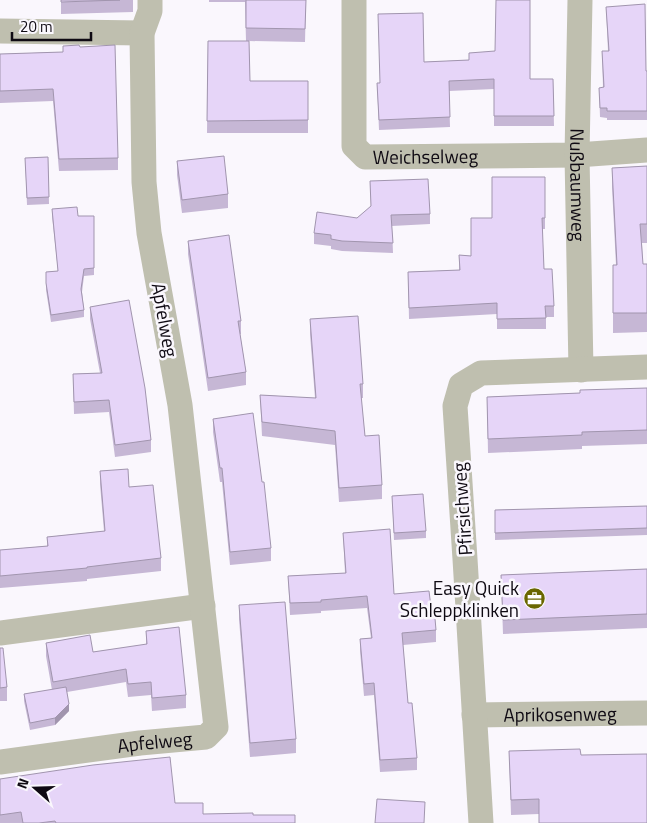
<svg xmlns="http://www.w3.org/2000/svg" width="647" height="823" font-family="'Titillium Web',sans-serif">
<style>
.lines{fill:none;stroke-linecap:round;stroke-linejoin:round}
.minor{stroke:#bfbfaf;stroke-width:25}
.wall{fill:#c6b7d5}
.shaded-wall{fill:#a195ae}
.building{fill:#e6d5f8;stroke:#a195ae}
.labels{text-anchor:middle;stroke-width:5;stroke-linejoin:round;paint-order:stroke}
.street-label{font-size:19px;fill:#0f0a13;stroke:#faf7fd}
.poi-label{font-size:19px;fill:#0f0a13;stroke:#faf7fd;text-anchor:end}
</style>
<rect width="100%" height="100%" fill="#faf7fd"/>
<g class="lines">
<g class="minor">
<path id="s1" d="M 354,0 L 354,146 L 365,157 L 577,155 L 647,150"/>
<path id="s2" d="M 580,0 L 577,155 L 581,370"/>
<path d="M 0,31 L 142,33"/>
<path d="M 0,633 L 203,606"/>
<path id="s3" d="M 474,715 L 647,713"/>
<path id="s4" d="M 0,762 L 140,743 L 206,737 L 216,727 L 180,405 L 149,233 L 144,182 L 142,33 L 150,11 L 150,0"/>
<path d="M 481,823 L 465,559 L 455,406 L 461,385 L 481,373 L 647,367"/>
</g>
</g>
<g class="wall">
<path d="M 61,0 L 133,0 L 133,12 L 61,14 Z"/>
<path d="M 209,0 L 306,0 L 305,42 L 249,41 L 250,81 L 308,81 L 308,133 L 207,133 L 208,41 L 246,41 L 245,2 L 209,2 Z"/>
<path d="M 606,7 L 646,71 L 647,71 L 647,120 L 607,120 L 607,118 L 600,117 L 599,88 L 603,87 L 602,51 L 608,51 Z"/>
<path d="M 495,51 L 530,79 L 553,79 L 554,126 L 494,126 L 494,89 L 449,91 L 450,127 L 379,130 L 377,83 L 379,83 L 424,62 L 469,60 Z"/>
<path d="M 63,52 L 118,158 L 118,170 L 59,171 L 53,101 L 0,103 L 0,54 Z"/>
<path d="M 48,157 L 49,204 L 27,205 L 25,158 Z"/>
<path d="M 177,161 L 228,194 L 228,208 L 182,213 L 177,175 Z"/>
<path d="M 647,166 L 647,243 L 642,243 L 643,264 L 647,264 L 647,332 L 613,333 L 613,265 L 616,265 L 612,187 L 612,168 Z"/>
<path d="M 545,177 L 545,229 L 542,229 L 544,269 L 554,306 L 554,317 L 546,317 L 546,329 L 497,329 L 497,314 L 409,319 L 408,272 L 459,270 L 459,255 L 471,256 L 492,218 Z"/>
<path d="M 370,181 L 430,214 L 430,224 L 392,226 L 393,253 L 342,251 L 331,249 L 331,246 L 314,244 L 314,233 L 357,218 L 371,207 Z"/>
<path d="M 52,209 L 78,216 L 94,216 L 94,275 L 84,276 L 82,292 L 84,310 L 84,317 L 51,322 L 46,290 L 46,272 L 58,271 L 52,216 Z"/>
<path d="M 188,241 L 241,321 L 241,334 L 240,334 L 246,372 L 246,385 L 208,391 L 188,254 Z"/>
<path d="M 90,307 L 151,440 L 151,452 L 115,457 L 109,412 L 74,414 L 73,374 L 100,373 L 90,319 Z"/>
<path d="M 310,319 L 363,384 L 363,398 L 361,398 L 365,436 L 382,485 L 382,499 L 339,502 L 335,445 L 262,436 L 260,395 L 315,398 L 310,334 Z"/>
<path d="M 647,388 L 647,444 L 582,446 L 582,449 L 488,453 L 487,397 L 580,393 Z"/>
<path d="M 213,419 L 271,548 L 271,561 L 230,565 L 222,482 L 220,482 L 213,432 Z"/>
<path d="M 100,471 L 129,487 L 161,558 L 161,571 L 87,579 L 87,581 L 0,588 L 0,550 L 47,546 L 47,537 L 104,531 L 100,484 Z"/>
<path d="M 392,496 L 426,531 L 426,538 L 394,540 Z"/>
<path d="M 647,506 L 647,535 L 495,540 L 495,510 Z"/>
<path d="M 343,533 L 394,594 L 431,607 L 436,630 L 436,642 L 403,645 L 408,703 L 417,758 L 417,770 L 380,772 L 374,695 L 364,696 L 360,651 L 360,639 L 371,638 L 367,608 L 321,611 L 321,613 L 290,615 L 288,576 L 345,573 Z"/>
<path d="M 647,569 L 647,628 L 503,634 L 501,575 Z"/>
<path d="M 239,605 L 296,739 L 296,753 L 250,757 L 239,619 Z"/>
<path d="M 146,631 L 186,695 L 186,708 L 152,711 L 151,695 L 128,697 L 126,682 L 67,692 L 69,711 L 55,725 L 30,730 L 24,701 L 24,694 L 52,690 L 46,656 L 46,643 L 93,652 L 146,645 Z"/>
<path d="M 0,648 L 7,687 L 7,701 L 0,701 Z"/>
<path d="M 509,751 L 581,755 L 539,814 L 511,815 Z"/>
<path d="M 0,779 L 175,803 L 203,814 L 253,815 L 295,823 L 0,823 Z"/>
</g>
<path class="shaded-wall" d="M 69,704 L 69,711 L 55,725 L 55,718 Z"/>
<g class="building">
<path d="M 61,0 L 120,0 L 61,2 Z"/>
<path d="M 246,0 L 306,0 L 305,29 L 246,28 Z"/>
<path d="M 496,0 L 530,0 L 530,79 L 553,79 L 554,116 L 494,116 L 494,79 L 449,81 L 450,117 L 379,120 L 377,83 L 380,83 L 378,14 L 423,13 L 424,62 L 469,60 L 469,53 L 495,51 Z"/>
<path d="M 645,4 L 646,71 L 647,71 L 647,111 L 607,111 L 607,108 L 600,108 L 599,88 L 604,87 L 602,51 L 609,51 L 606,7 Z"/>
<path d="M 208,41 L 249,41 L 250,81 L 308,81 L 308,120 L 207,121 Z"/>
<path d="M 79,45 L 80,47 L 115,45 L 118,158 L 59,159 L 53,89 L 0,91 L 0,54 L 63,52 L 63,46 Z"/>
<path d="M 224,156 L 228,194 L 182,200 L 177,161 Z"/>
<path d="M 48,157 L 49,197 L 27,198 L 25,158 Z"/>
<path d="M 647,166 L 647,224 L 640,224 L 643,264 L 647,264 L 647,313 L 613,313 L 613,265 L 617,265 L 612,168 Z"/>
<path d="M 492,177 L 545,177 L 545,218 L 542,218 L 544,269 L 552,269 L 554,306 L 545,306 L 546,318 L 497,319 L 497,303 L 409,308 L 408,272 L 460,270 L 459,255 L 471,256 L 471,218 L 492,218 Z"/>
<path d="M 428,179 L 430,214 L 391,215 L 393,243 L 342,241 L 331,239 L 331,235 L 314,233 L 317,212 L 357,218 L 371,206 L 370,181 Z"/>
<path d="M 77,207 L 78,216 L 94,216 L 94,268 L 84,269 L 81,289 L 84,310 L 51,315 L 46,283 L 46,272 L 58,271 L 52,209 Z"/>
<path d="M 229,235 L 241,321 L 238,321 L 246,372 L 208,378 L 188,241 Z"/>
<path d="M 129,300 L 145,388 L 151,440 L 115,445 L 109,400 L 74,402 L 73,374 L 102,373 L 90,307 Z"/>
<path d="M 358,316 L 363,384 L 360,384 L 365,436 L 379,435 L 382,485 L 339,488 L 335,431 L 262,422 L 260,395 L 316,398 L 310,319 Z"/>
<path d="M 647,388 L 647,430 L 582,432 L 582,435 L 488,439 L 487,397 L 580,393 L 580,390 Z"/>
<path d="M 253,413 L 262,482 L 264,482 L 271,548 L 230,552 L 222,468 L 220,468 L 213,419 Z"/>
<path d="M 128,469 L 129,487 L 153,485 L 161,558 L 87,567 L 87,568 L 0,576 L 0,550 L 48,546 L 47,537 L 105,531 L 100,471 Z"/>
<path d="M 423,494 L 426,531 L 394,533 L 392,496 Z"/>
<path d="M 647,506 L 647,528 L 495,533 L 495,510 Z"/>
<path d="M 390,529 L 394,594 L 429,591 L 431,607 L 434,607 L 436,630 L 402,633 L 408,703 L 412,703 L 417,758 L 380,760 L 374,683 L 364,684 L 360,639 L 372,638 L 367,596 L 321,600 L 321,602 L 290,603 L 288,576 L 346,573 L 343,533 Z"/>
<path d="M 647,569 L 647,614 L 503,620 L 501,575 Z"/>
<path d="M 285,602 L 296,739 L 250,743 L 239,605 Z"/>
<path d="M 179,627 L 186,695 L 152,698 L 151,682 L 128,684 L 126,669 L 53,682 L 46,643 L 90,635 L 93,652 L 147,644 L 146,631 Z"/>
<path d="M 0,648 L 3,648 L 7,687 L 0,688 Z"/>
<path d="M 66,687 L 69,704 L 55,718 L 30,723 L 24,694 Z"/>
<path d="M 580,749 L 581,755 L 647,754 L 647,823 L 539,823 L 539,799 L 511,800 L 509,751 Z"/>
<path d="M 170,757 L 175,803 L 203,803 L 203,814 L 253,813 L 253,815 L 295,815 L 295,823 L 56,823 L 55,821 L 39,823 L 23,823 L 21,812 L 0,815 L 0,779 L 93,765 Z"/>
<path d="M 377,799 L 425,802 L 424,823 L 375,823 Z"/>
</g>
<defs>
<symbol id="office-disc" viewBox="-11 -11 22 22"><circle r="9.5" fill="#6a6700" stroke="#faf7fd"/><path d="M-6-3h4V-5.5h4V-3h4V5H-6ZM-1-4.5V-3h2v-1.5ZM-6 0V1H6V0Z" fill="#fff"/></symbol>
</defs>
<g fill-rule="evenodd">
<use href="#office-disc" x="522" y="586" width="25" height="25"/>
</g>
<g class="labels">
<g class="street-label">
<text dy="7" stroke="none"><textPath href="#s1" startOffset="222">Weichselweg</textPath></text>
<text dy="7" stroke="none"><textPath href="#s2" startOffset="185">Nußbaumweg</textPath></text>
<text transform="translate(165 320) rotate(80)" y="7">Apfelweg</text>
<text transform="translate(462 509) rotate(-94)" y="7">Pfirsichweg</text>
<text dy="7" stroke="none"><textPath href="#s3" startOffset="86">Aprikosenweg</textPath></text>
<text dy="7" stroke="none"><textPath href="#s4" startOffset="156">Apfelweg</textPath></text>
</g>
<g class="poi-label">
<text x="519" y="595">Easy Quick<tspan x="519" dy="22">Schleppklinken</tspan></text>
</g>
</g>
<g transform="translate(35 788) rotate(290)" stroke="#faf7fd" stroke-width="4" paint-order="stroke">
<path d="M0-4L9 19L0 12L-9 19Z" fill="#0f0a13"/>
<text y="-8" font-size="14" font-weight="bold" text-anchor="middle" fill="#0f0a13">N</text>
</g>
<path d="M12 32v8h79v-8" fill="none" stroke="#0f0a13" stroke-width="2.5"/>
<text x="20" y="32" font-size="15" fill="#0f0a13" stroke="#faf7fd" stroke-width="4" paint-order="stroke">20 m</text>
</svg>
